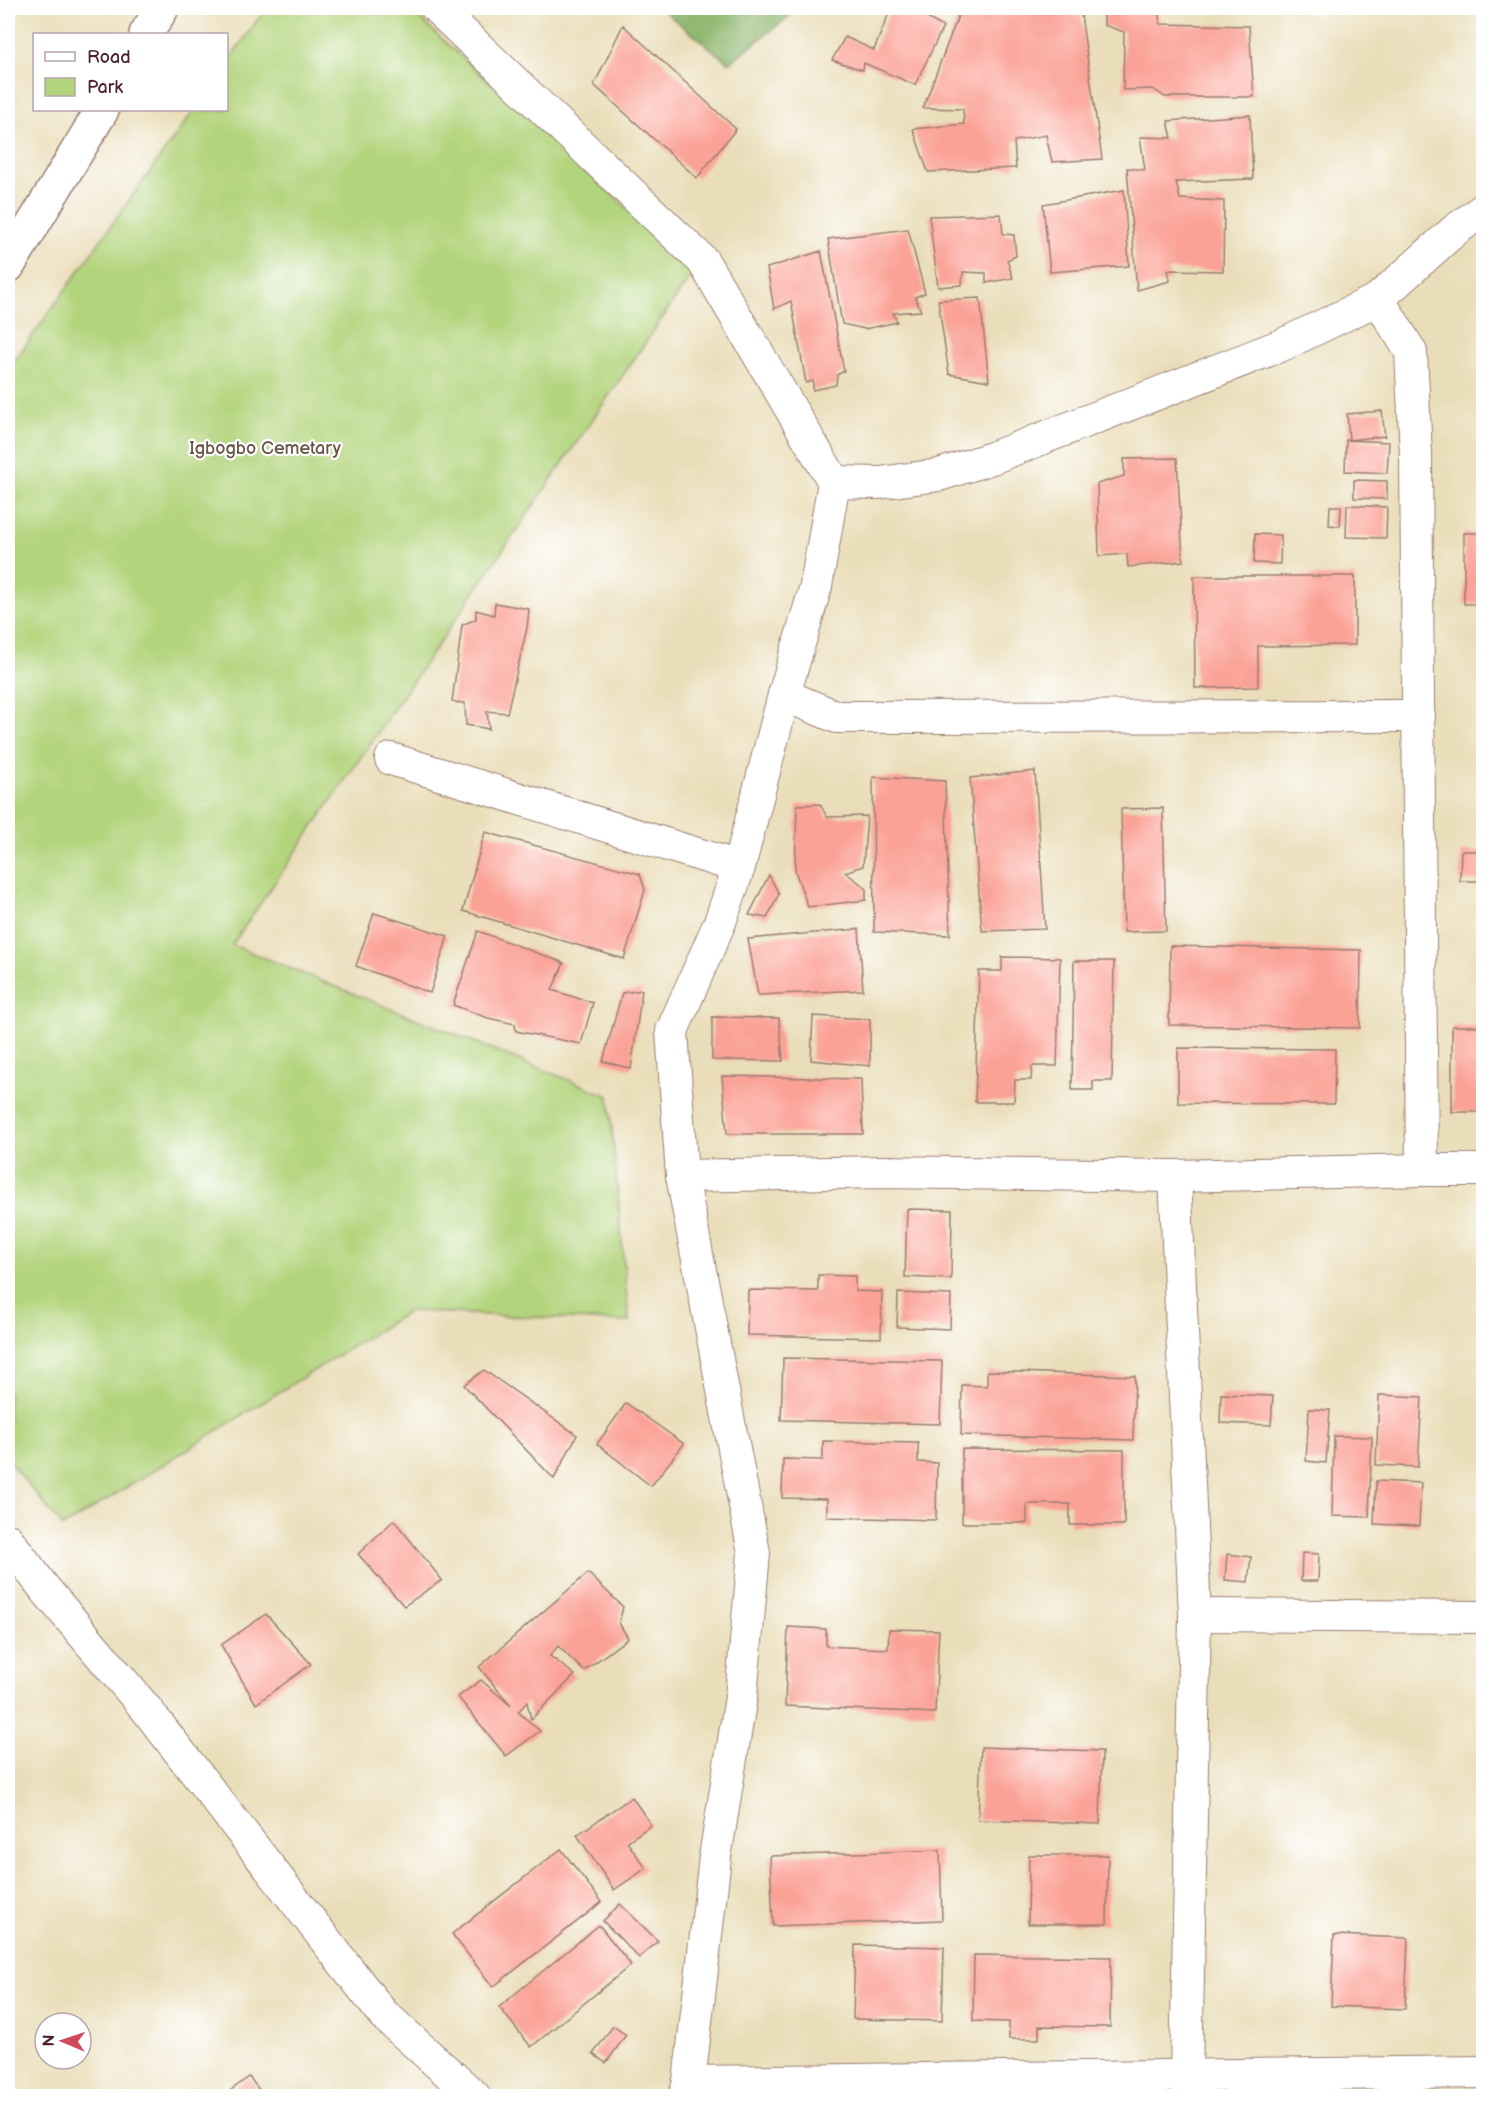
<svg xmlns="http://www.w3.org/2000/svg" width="1491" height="2104" font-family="'Balsamiq Sans',sans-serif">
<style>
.green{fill:#b2d47c;stroke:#7e7a54;stroke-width:1.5}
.forest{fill:#8db66c;stroke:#6c6a4c;stroke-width:1.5}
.building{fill:#fba296}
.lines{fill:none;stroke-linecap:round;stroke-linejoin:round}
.minor-casing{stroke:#9a7e72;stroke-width:34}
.secondary-casing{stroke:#9a7e72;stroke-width:36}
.minor{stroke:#fff;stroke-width:32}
.secondary{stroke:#fff;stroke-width:33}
.labels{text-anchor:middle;stroke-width:4.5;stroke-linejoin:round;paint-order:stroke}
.park-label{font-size:18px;fill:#695543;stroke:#fff}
</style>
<rect width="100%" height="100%" fill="#fff"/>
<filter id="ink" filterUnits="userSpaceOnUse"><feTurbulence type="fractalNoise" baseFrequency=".0167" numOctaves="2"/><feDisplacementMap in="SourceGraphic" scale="12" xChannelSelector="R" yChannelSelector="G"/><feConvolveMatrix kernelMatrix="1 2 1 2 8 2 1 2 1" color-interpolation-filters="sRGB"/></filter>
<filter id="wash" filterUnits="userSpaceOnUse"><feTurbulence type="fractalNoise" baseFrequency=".008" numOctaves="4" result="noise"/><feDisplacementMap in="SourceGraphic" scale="24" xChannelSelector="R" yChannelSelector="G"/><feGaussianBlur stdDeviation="1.35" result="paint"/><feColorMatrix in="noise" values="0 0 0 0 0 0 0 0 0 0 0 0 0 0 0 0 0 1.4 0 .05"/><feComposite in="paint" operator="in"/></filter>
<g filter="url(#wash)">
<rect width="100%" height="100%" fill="#eadeba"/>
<path class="green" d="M 266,8 L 408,8 L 695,270 L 232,945 L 609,1096 L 629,1322 L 409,1311 L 63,1527 L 8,1460 L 8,370 L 194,110 L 226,110 L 227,63 Z"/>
<path class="forest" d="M 660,8 L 800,8 L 729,63 Z"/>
<g id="blocks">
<g class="building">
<path d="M 891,8 L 910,8 L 943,27 L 915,85 L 864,63 L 863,70 L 832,60 L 845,37 L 874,50 Z"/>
<path d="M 961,8 L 1080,8 L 1102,159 L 1052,162 L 1046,135 L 1014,141 L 1016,168 L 928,172 L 913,129 L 964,124 L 963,109 L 923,108 Z"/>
<path d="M 1104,8 L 1158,8 L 1160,24 L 1249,26 L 1254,97 L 1165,97 L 1153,89 L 1123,90 L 1124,32 L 1104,25 Z"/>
<path d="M 623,25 L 736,129 L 697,178 L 594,85 Z"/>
<path d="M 1250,115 L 1253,179 L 1176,182 L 1180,199 L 1224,201 L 1223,271 L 1168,270 L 1170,281 L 1137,290 L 1127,168 L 1145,170 L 1140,137 L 1172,138 L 1168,121 Z"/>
<path d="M 1124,190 L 1129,266 L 1050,272 L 1043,204 Z"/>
<path d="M 1001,214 L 1003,234 L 1014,235 L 1016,256 L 1007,260 L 1013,278 L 986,283 L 986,273 L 963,272 L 962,285 L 938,287 L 929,216 Z"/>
<path d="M 908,229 L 925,293 L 915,297 L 921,311 L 893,313 L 897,322 L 865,329 L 842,324 L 828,239 Z"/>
<path d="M 821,251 L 844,371 L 837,375 L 836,385 L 813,390 L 813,381 L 806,383 L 791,301 L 774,309 L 767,268 Z"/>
<path d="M 980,298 L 989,381 L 949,374 L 938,300 Z"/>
<path d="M 1382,411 L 1385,436 L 1349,440 L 1347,414 Z"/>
<path d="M 1346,440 L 1389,442 L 1387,473 L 1345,471 Z"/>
<path d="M 1177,458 L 1183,561 L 1128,567 L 1127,554 L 1099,556 L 1097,484 L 1124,476 L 1124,459 Z"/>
<path d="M 1354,480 L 1387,481 L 1387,499 L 1354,498 Z"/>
<path d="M 1347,505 L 1387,507 L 1386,538 L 1346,537 Z"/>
<path d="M 1330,506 L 1341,506 L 1340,526 L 1329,525 Z"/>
<rect x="1464" y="533" width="20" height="71"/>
<path d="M 1255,534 L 1281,535 L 1280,564 L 1254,563 Z"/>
<path d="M 1194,576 L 1355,576 L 1355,645 L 1258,646 L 1258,687 L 1195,688 Z"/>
<path d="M 495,603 L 529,609 L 527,628 L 507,713 L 487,711 L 489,729 L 466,725 L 465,703 L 452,702 L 462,625 L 476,619 L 476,610 L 494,615 Z"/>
<path d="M 1035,771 L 1045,929 L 982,931 L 970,778 Z"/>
<path d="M 873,777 L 945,781 L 950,935 L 874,932 Z"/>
<path d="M 820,804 L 827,817 L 867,816 L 863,866 L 845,872 L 866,888 L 866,900 L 808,907 L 795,871 L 797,805 Z"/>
<path d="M 1163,808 L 1166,931 L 1124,932 L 1121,809 Z"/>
<path d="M 485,832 L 640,874 L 645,890 L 624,959 L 463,911 Z"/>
<path d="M 1461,851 L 1484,851 L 1484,881 L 1460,881 Z"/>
<path d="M 769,875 L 779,894 L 767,918 L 749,915 Z"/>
<path d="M 374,913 L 448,936 L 430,993 L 356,966 Z"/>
<path d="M 859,929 L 863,990 L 758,995 L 748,939 Z"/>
<path d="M 478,931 L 564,963 L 552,990 L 593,1003 L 581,1044 L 516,1031 L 515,1024 L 488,1018 L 453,1005 Z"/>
<path d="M 1170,946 L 1361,950 L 1360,1028 L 1169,1025 Z"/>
<path d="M 1002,957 L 1060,958 L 1057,1066 L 1032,1066 L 1031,1080 L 1015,1080 L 1014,1102 L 975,1102 L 979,971 L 1002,971 Z"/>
<path d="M 1074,961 L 1114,961 L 1112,1081 L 1093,1081 L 1093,1090 L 1072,1090 Z"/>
<path d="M 642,990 L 631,1069 L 603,1061 L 622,993 Z"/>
<path d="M 813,1016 L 870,1019 L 870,1066 L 811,1060 Z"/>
<path d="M 712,1017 L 779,1018 L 783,1061 L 712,1060 Z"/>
<rect x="1452" y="1026" width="32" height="86"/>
<path d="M 1178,1048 L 1335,1049 L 1334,1104 L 1178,1103 Z"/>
<path d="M 722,1076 L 861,1079 L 863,1134 L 727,1134 Z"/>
<path d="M 907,1209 L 952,1210 L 951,1279 L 905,1277 Z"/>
<path d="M 818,1275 L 855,1276 L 855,1291 L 882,1292 L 881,1338 L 747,1335 L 748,1290 L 818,1291 Z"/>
<path d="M 898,1293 L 951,1295 L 950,1329 L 897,1327 Z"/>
<path d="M 783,1358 L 942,1361 L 940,1424 L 781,1420 Z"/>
<path d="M 484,1370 L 577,1435 L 554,1479 L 464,1385 Z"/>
<path d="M 987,1371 L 1135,1376 L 1133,1440 L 961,1435 L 962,1385 L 987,1386 Z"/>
<path d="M 1221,1394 L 1273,1396 L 1271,1425 L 1220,1423 Z"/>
<path d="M 1379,1395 L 1422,1397 L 1418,1467 L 1376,1465 Z"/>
<path d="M 626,1403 L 684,1444 L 651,1486 L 597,1444 Z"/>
<path d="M 1309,1409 L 1330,1410 L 1326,1463 L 1306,1461 Z"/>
<path d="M 1334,1436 L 1372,1437 L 1369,1517 L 1332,1516 Z"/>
<path d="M 823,1441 L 918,1443 L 918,1462 L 937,1463 L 936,1520 L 827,1517 L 827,1499 L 782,1498 L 783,1459 L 823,1460 Z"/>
<path d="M 962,1449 L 1124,1450 L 1124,1525 L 1070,1525 L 1070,1504 L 1027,1504 L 1027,1523 L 962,1523 Z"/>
<path d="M 1376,1481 L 1421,1483 L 1419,1526 L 1374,1524 Z"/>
<path d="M 394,1520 L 442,1580 L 404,1606 L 358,1554 Z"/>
<path d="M 1302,1553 L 1319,1554 L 1318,1581 L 1301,1581 Z"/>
<path d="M 1227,1554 L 1251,1557 L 1248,1582 L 1225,1580 Z"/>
<path d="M 588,1573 L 623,1607 L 619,1623 L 628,1638 L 584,1671 L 558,1646 L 550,1656 L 575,1675 L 531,1719 L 527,1702 L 518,1712 L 540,1731 L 506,1756 L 458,1697 L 481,1680 L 511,1706 L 479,1667 Z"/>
<path d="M 266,1614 L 311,1664 L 256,1704 L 221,1645 Z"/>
<path d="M 788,1627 L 826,1629 L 826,1646 L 888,1649 L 889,1629 L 939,1630 L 935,1713 L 785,1706 Z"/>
<path d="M 981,1747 L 1102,1751 L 1100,1824 L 978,1820 Z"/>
<path d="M 632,1797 L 651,1825 L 627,1842 L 646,1868 L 614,1890 L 577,1835 Z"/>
<path d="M 561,1849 L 602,1902 L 493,1987 L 452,1934 Z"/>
<path d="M 940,1850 L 942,1920 L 773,1926 L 770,1856 Z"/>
<path d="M 1029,1855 L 1108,1855 L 1107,1924 L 1028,1924 Z"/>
<path d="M 620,1904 L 658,1941 L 639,1958 L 603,1921 Z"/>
<path d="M 599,1925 L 631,1965 L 531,2047 L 499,2007 Z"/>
<path d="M 1334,1935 L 1408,1938 L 1405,2009 L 1331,2006 Z"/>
<path d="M 855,1945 L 944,1947 L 942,2021 L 853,2019 Z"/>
<path d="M 974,1955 L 1111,1957 L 1110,2027 L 1039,2026 L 1039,2039 L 1009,2039 L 1009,2022 L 973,2021 Z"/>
<path d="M 613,2026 L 626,2035 L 606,2063 L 593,2054 Z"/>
<path d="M 249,2077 L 264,2096 L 223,2096 Z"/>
</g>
</g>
</g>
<g filter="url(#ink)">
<use href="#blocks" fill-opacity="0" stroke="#9a7e72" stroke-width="1.5"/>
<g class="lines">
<defs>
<g id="minor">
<path d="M 437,8 L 703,261 L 834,482 L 816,586 L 784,695 L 739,867 L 720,922 L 672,1031 L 682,1176 L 754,1553 L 741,1697 L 715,1857 L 689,2082 L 685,2096"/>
<path d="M 834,482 L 879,483 L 939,475 L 992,458 L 1282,345 L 1378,299 L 1454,231 L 1484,209"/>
<path d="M 784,695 L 837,717 L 1419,716"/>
<path d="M 391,759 L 739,867"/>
<path d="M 1422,1170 L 1484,1170"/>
<path d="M 682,1176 L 882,1172 L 1175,1176 L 1422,1170 L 1416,455 L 1411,352 L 1378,299"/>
<path d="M 1175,1176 L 1195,1615 L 1186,2076"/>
<path d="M 8,1540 L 44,1588 L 147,1710 L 383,2014 L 474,2096"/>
<path d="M 1195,1615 L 1484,1617"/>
<path d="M 689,2082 L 1484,2072"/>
</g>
<g id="secondary">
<path d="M 146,34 L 162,8"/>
<path d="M 8,266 L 102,110"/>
</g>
</defs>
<use href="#minor" class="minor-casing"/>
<use href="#secondary" class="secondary-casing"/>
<use href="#minor" class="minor"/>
<use href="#secondary" class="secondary"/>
</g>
</g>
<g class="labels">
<g class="park-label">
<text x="265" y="454">Igbogbo Cemetary</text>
</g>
</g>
<rect width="1491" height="2104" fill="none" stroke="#fff" stroke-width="30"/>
<rect x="33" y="33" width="195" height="78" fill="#ffffff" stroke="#b7a5aa" stroke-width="1.5"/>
<rect x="45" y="52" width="30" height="9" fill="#ffffff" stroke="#b7a5aa" stroke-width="1.5"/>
<text x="87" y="63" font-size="18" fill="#4a1f2b">Road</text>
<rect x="45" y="78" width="30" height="18" fill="#b2d47c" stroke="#b7a5aa" stroke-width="1.5"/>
<text x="87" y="93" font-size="18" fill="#4a1f2b">Park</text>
<g transform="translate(63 2041) rotate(272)"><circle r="28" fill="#ffffff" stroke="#b7a5aa" stroke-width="1.5"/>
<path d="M0-4.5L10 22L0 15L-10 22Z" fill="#d1495b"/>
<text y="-9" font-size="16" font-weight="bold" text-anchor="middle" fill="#4a1f2b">N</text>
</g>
</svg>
